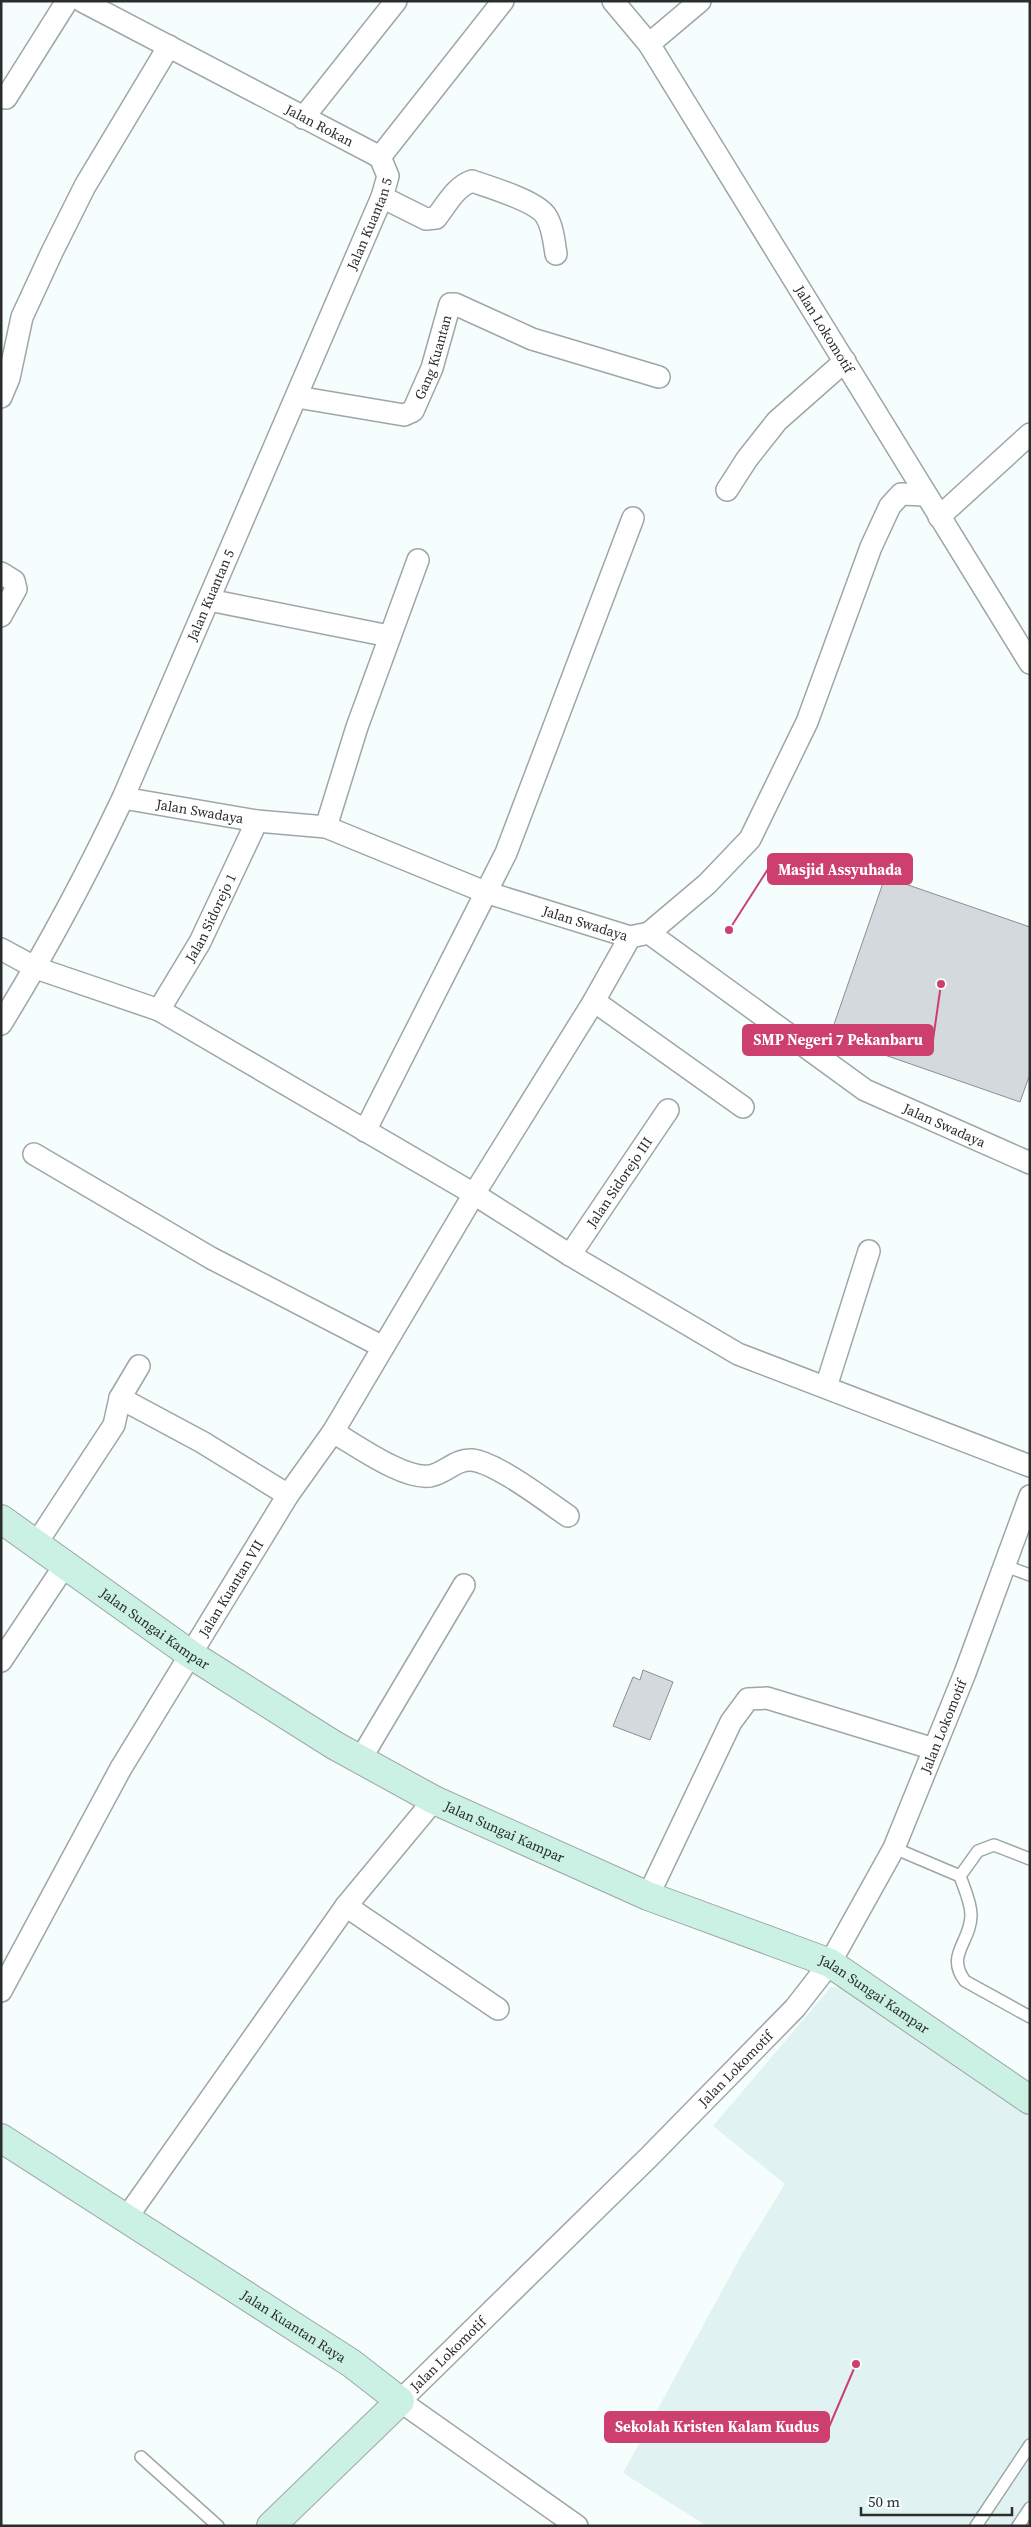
<svg xmlns="http://www.w3.org/2000/svg" width="1031" height="2527" font-family="'Source Serif 4',serif">
<style>
.built{fill:#e1f2f2}
.building{fill:#d3d9dd;stroke:#8a8f92}
.lines{fill:none;stroke-linecap:round;stroke-linejoin:round}
.lane-casing{stroke:#9fa6a6;stroke-width:14}
.street-casing{stroke:#9fa6a6;stroke-width:24}
.secondary-casing{stroke:#9fa6a6;stroke-width:30}
.lane{stroke:#fff;stroke-width:11}
.street{stroke:#fff;stroke-width:21}
.secondary{stroke:#caf1e3;stroke-width:28}
.labels{text-anchor:middle;stroke-width:4.5;stroke-linejoin:round;paint-order:stroke}
.street-label{font-size:14px;fill:#2a2d2d;stroke:#f5fdfd}
.leader{fill:none;stroke:#cc3f6e;stroke-width:2}
.callout-dot{fill:#cc3f6e;stroke:#f5fdfd;stroke-width:2}
.callout{fill:#cc3f6e;stroke:#cc3f6e;stroke-width:2}
.callout-label{font-size:15px;text-anchor:middle;font-weight:bold;fill:#fff}
</style>
<rect width="100%" height="100%" fill="#f5fdfd"/>
<path class="built" d="M 831,1987 L 856,1990 L 1030,2112 L 1030,2526 L 707,2526 L 623,2473 L 742,2254 L 785,2184 L 713,2126 Z"/>
<g class="building">
<path d="M 885,877 L 1030,927 L 1030,1074 L 1020,1102 L 830,1036 Z"/>
<path d="M 643,1670 L 673,1682 L 650,1740 L 613,1726 L 633,1677 L 640,1680 Z"/>
</g>
<g class="lines">
<defs>
<g id="lane">
<path d="M 1005,1566 L 1030,1575"/>
<path d="M 894,1848 L 960,1876 L 978,1851 L 994,1845 L 1030,1859"/>
<path d="M 960,1876 C 964,1888 971,1902 971,1915 C 971,1942 945,1955 965,1981 L 1030,2017"/>
<path d="M 141,2457 L 218,2526"/>
<path d="M 976,2526 L 1030,2445"/>
<path d="M 1018,2526 L 1030,2508"/>
</g>
<g id="street">
<path id="s1" d="M 82,1 L 380,157 L 503,1"/>
<path id="s2" d="M 613,1 L 649,44 L 1030,663"/>
<path d="M 649,44 L 700,1"/>
<path d="M 6,98 L 67,1"/>
<path d="M 303,118 L 396,1"/>
<path d="M 382,197 L 426,219 L 436,218 C 447,204 455,187 472,181 C 489,187 537,201 546,216 C 553,227 554,242 556,254"/>
<path d="M 1,397 L 9,378 L 22,317 L 52,252 L 85,186 L 169,46"/>
<path id="s3" d="M 297,397 L 404,415 L 413,411 L 432,368 L 450,304 L 455,304 L 532,339 L 659,377"/>
<path d="M 727,490 L 747,459 L 777,421 L 845,361"/>
<path d="M 939,517 L 1030,434"/>
<path d="M 1,573 L 14,581 L 16,589 L 1,616"/>
<path d="M 209,600 L 389,636"/>
<path id="s4" d="M 123,798 L 257,821 L 326,827 L 485,892 L 630,937 L 649,933 L 865,1090 L 1030,1163"/>
<path d="M 326,827 L 357,727 L 418,560"/>
<path d="M 649,933 L 707,884 L 750,839 L 807,722 L 871,547 L 890,506 L 901,494 L 925,495"/>
<path d="M 1,949 L 36,968 L 159,1010 L 474,1194 L 570,1255 L 738,1354 L 1030,1466"/>
<path d="M 594,1001 L 743,1107"/>
<path id="s5" d="M 159,1010 L 200,942 L 257,821"/>
<path id="s6" d="M 1,1024 C 46,951 86,876 123,798 L 382,197 L 388,176 L 380,157"/>
<path d="M 365,1131 L 506,853 L 633,518"/>
<path d="M 34,1154 L 211,1258 L 383,1347"/>
<path id="s7" d="M 570,1255 L 668,1110"/>
<path d="M 826,1387 L 869,1251"/>
<path d="M 120,1398 L 202,1442 L 288,1495"/>
<path d="M 333,1432 C 356,1445 404,1480 430,1476 C 446,1473 455,1459 472,1460 C 497,1463 546,1501 568,1516"/>
<path d="M 36,1544 L 114,1425 L 120,1398 L 139,1366"/>
<path d="M 1,1661 L 65,1565"/>
<path d="M 360,1760 L 464,1585"/>
<path d="M 648,1896 L 731,1722 L 748,1699 L 767,1698 L 934,1749"/>
<path d="M 346,1906 L 498,2009"/>
<path id="s8" d="M 1,1991 L 121,1768 L 288,1495 L 333,1432 L 474,1194 L 594,1001 L 630,937"/>
<path d="M 125,2220 L 346,1906 L 434,1800"/>
<path id="s9" d="M 577,2526 L 400,2401 L 649,2157 L 795,2008 L 830,1963 L 894,1848 L 965,1673 L 1030,1496"/>
</g>
<g id="secondary">
<path id="s10" d="M 1,1519 L 190,1654 L 334,1745 L 434,1800 L 648,1896 L 830,1963 L 1030,2100"/>
<path id="s11" d="M 1,2138 L 351,2363 L 400,2401 L 271,2526"/>
</g>
</defs>
<use href="#lane" class="lane-casing"/>
<use href="#street" class="street-casing"/>
<use href="#secondary" class="secondary-casing"/>
<use href="#lane" class="lane"/>
<use href="#street" class="street"/>
<use href="#secondary" class="secondary"/>
</g>
<g class="labels">
<g class="street-label">
<text dy="5" stroke="none"><textPath href="#s1" startOffset="268">Jalan Rokan</textPath></text>
<text dy="5" stroke="none"><textPath href="#s6" startOffset="882">Jalan Kuantan 5</textPath></text>
<text dy="5" stroke="none"><textPath href="#s2" startOffset="391">Jalan Lokomotif</textPath></text>
<text dy="5" stroke="none"><textPath href="#s3" startOffset="176">Gang Kuantan</textPath></text>
<text dy="5" stroke="none"><textPath href="#s6" startOffset="478">Jalan Kuantan 5</textPath></text>
<text dy="5" stroke="none"><textPath href="#s4" startOffset="78">Jalan Swadaya</textPath></text>
<text dy="5" stroke="none"><textPath href="#s5" startOffset="106">Jalan Sidorejo 1</textPath></text>
<text dy="5" stroke="none"><textPath href="#s4" startOffset="482">Jalan Swadaya</textPath></text>
<text dy="5" stroke="none"><textPath href="#s4" startOffset="902">Jalan Swadaya</textPath></text>
<text dy="5" stroke="none"><textPath href="#s7" startOffset="88">Jalan Sidorejo III</textPath></text>
<text dy="5" stroke="none"><textPath href="#s8" startOffset="464">Jalan Kuantan VII</textPath></text>
<text dy="5" stroke="none"><textPath href="#s10" startOffset="189">Jalan Sungai Kampar</textPath></text>
<text dy="5" stroke="none"><textPath href="#s9" startOffset="1094">Jalan Lokomotif</textPath></text>
<text dy="5" stroke="none"><textPath href="#s10" startOffset="594">Jalan Sungai Kampar</textPath></text>
<text dy="5" stroke="none"><textPath href="#s10" startOffset="999">Jalan Sungai Kampar</textPath></text>
<text dy="5" stroke="none"><textPath href="#s9" startOffset="689">Jalan Lokomotif</textPath></text>
<text dy="5" stroke="none"><textPath href="#s11" startOffset="348">Jalan Kuantan Raya</textPath></text>
<text dy="5" stroke="none"><textPath href="#s9" startOffset="284">Jalan Lokomotif</textPath></text>
</g>
</g>
<path class="leader" d="M729 930L768 869M941 984L933 1040M856 2364L829 2427"/>
<g class="callout-dot">
<circle cx="729" cy="930" r="5"/>
<circle cx="941" cy="984" r="5"/>
<circle cx="856" cy="2364" r="5"/>
</g>
<g class="callout">
<rect x="768" y="854" width="144" height="30" rx="5"/>
<rect x="743" y="1025" width="190" height="30" rx="5"/>
<rect x="605" y="2412" width="224" height="30" rx="5"/>
</g>
<g class="callout-label">
<text x="840" y="875">Masjid Assyuhada</text>
<text x="838" y="1045">SMP Negeri 7 Pekanbaru</text>
<text x="717" y="2432">Sekolah Kristen Kalam Kudus</text>
</g>
<rect width="1031" height="2527" fill="none" stroke="#2a2d2d" stroke-width="5"/>
<path d="M861 2507v8h151v-8" fill="none" stroke="#2a2d2d" stroke-width="2.5"/>
<text x="868" y="2507" font-size="15" fill="#2a2d2d" stroke="#f5fdfd" stroke-width="4" paint-order="stroke">50 m</text>
</svg>
